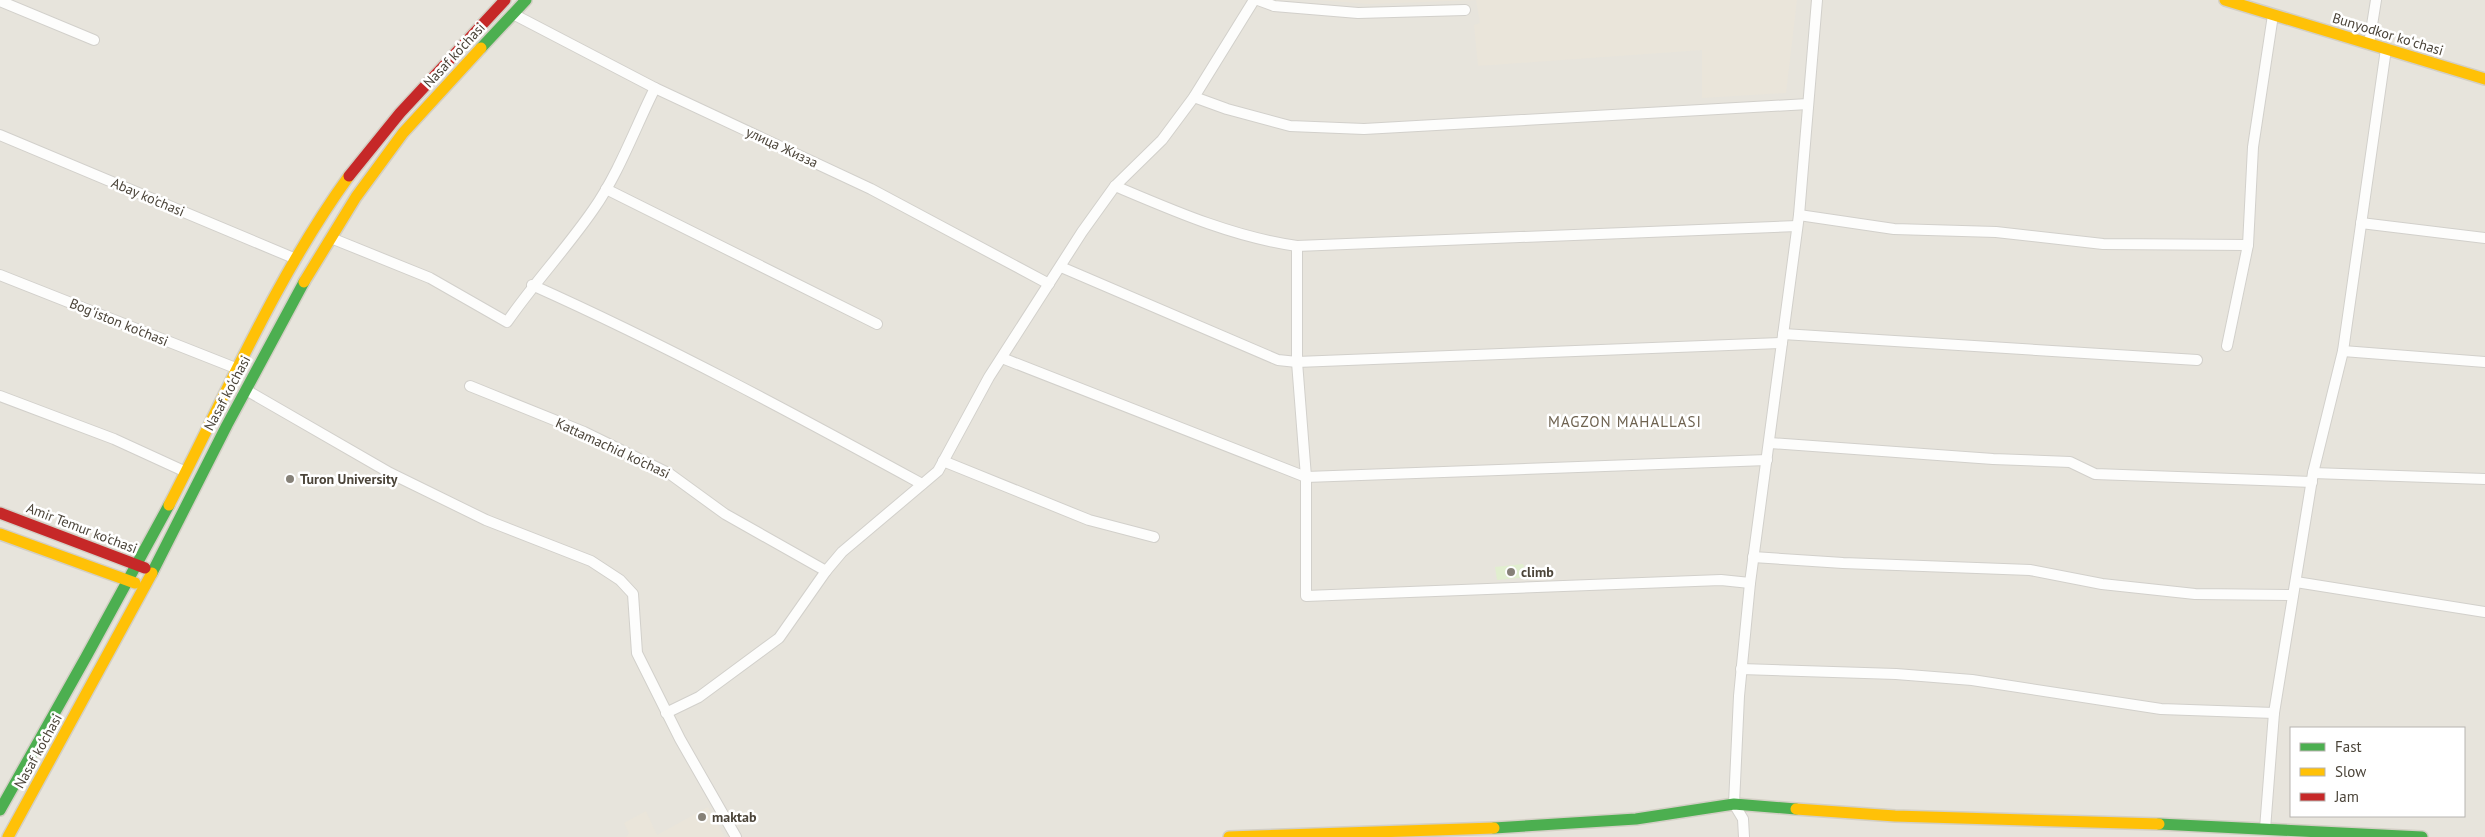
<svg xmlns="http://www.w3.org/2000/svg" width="2485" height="837" font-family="'PT Sans',sans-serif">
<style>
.residential{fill:#e7e4dc;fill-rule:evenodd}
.education{fill:#eae5da}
.green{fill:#e1eecf}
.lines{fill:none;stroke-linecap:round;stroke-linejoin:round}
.street-casing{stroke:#d2d0cb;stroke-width:12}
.fast-casing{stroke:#d3cfc5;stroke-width:14}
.slow-casing{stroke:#d3cfc5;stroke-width:14}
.jam-casing{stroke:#d3cfc5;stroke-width:14}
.street{stroke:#fdfdfc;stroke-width:10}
.fast{stroke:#4caf50;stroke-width:11}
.slow{stroke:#ffc107;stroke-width:11}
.jam{stroke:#c62828;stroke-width:11}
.poi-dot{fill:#868178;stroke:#fff;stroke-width:2}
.labels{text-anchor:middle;stroke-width:5;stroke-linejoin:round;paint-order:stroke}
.street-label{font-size:14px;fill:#4b4439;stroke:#fff}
.poi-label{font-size:14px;font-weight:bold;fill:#4b4439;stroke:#fff;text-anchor:start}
.neighbourhood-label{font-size:15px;letter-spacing:1px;fill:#6e6250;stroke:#fff}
</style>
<rect width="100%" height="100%" fill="#f4f2ee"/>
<path class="residential" d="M 0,0 L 2485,0 L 2485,837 L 0,837 ZM 2291,728 L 2464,728 L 2464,816 L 2291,816 Z"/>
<g class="education">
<path d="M 1317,0 L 1797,0 L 1786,93 L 1702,98 L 1702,50 L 1478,66 L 1474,25 L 1480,23 L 1476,0 L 1370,4 Z"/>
<path d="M 708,807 L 725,837 L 625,837 L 629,834 L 624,823 L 646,811 L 657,835 Z"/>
</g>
<path class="green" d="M 1523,564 L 1528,577 L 1497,580 L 1495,567 Z"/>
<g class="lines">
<defs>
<g id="street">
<path d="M 1258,0 L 1274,6 L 1358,13 L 1465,10"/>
<path d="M 0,1 L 94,40"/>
<path d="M 513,14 L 655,88 L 871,189 L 1049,284"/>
<path d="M 2369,44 L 2376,0"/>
<path d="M 1194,97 L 1227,109 L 1290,126 L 1364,129 L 1808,104"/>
<path d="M 0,135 L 296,259"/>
<path d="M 1115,186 C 1174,211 1233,237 1297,246 L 1797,226"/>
<path d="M 606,189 L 877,324"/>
<path d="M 1799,215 L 1894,229 L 1996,232 L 2103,244 L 2248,245"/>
<path d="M 2361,223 L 2485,238"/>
<path d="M 331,238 L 430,278 L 507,322 C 534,283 566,249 593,210 C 619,173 635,128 655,88"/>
<path d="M 1297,246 L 1297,362 L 1306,477 L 1306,596 L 1721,580 L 1750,583"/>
<path d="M 1061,267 L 1278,360 L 1297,362 L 1782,343"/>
<path d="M 0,275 L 238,369"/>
<path d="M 532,285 C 666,345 794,414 922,484"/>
<path d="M 1783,334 L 2197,360"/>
<path d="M 2227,346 L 2248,245 L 2253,147 L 2273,15"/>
<path d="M 2343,351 L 2485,362"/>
<path d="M 1002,358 L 1306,477 L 1767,460"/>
<path d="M 470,386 L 584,432 L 670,474 L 725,514 L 826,571"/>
<path d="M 246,390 L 390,473 L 486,520 L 591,561 L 620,580 L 633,594 L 637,653 L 680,739 L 736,837"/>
<path d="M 0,396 L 114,439 L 186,472"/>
<path d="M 1770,443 L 1993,459 L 2070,462 L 2095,474 L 2312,482"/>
<path d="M 943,461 L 1089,520 L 1154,537"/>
<path d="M 2313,473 L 2485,479"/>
<path d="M 1753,557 L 1843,563 L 2030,570 L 2102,584 L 2195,594 L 2293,595"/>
<path d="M 2296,582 L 2485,612"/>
<path d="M 1741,669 L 1896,674 L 1972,680 L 2161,709 L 2274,713"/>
<path d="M 666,713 L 699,697 L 779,638 L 826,571 L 842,552 L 938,471 L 989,377 L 1082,232 L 1115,186 L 1162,140 L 1194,97 L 1254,0"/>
<path d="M 2265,829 L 2274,713 L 2313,473 L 2343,351 L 2386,49"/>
<path d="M 1744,837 L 1743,819 L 1734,804 L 1739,696 L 1750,583 L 1799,215 L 1817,0"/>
</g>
<g id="fast">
<path d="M 481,48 L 526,0"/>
<path d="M 152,573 L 227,425 L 304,282"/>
<path d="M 0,810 L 86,657 L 169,505"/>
<path d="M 2159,824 L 2422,837"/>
<path d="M 1494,828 L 1636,819 L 1734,804 L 1796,809"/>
</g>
<g id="slow">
<path d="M 2225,0 L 2485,79"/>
<path d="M 304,282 L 356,197 L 403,133 L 481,48"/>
<path d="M 169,505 C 226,395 276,277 349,176"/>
<path d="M 0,534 L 135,583"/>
<path d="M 1796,809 L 1895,816 L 2159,824"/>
<path d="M 8,837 L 152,573"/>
<path d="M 1229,837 L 1494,828"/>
</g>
<g id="jam">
<path d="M 349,176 L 400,113 L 505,0"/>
<path d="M 0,513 L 145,568"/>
</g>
</defs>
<use href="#street" class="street-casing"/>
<use href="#fast" class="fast-casing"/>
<use href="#slow" class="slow-casing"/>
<use href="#jam" class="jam-casing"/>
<use href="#street" class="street"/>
<use href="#fast" class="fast"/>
<use href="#slow" class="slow"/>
<use href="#jam" class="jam"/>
</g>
<g class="poi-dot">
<circle cx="290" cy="479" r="5"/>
<circle cx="1511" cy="572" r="5"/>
<circle cx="702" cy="817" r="5"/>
</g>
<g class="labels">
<g class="street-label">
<text transform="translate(2388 34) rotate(17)" y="5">Bunyodkor koʻchasi</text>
<text transform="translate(454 55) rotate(-47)" y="5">Nasaf ko‘chasi</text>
<text transform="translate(782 147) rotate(25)" y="5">улица Жизза</text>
<text transform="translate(148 197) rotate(23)" y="5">Abay ko'chasi</text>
<text transform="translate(119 322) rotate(22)" y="5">Bog'iston ko'chasi</text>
<text transform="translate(227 393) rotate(-62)" y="5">Nasaf ko‘chasi</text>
<text transform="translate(613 448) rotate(25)" y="5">Kattamachid ko'chasi</text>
<text transform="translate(82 528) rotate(21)" y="5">Amir Temur ko'chasi</text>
<text transform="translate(38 751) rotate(-61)" y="5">Nasaf ko‘chasi</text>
</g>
<g class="poi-label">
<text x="300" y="484">Turon University</text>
<text x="1521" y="577">climb</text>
<text x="712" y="822">maktab</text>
</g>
<g class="neighbourhood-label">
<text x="1625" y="427">MAGZON MAHALLASI</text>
</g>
</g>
<rect x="2290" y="727" width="175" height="90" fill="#ffffff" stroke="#b7b4b0"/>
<rect x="2300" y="743" width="25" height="8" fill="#4caf50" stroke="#b7b4b0"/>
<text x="2335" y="752" font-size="15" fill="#4b4439">Fast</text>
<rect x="2300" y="768" width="25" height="8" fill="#ffc107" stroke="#b7b4b0"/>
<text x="2335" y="777" font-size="15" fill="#4b4439">Slow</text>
<rect x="2300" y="793" width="25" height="8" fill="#c62828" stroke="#b7b4b0"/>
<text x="2335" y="802" font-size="15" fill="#4b4439">Jam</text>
</svg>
